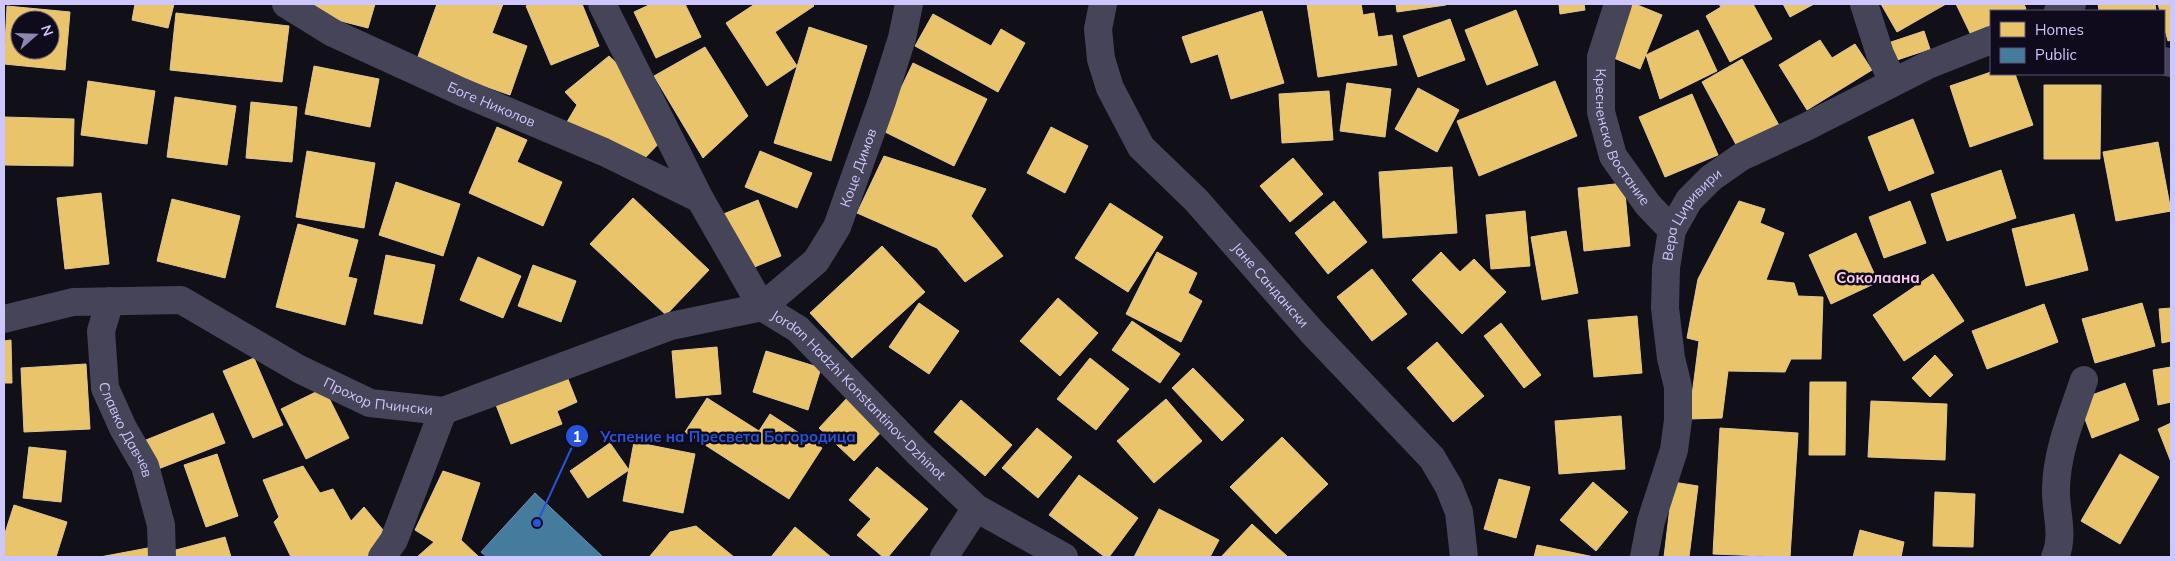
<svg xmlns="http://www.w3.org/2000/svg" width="2175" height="561" viewBox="0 0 2175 561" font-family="Mulish,sans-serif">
  <rect width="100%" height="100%" fill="#110f18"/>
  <path fill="#e9c46a" stroke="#e1c596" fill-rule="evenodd" d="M135,4H174L168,28L132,20Z
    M308,4H375L368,28L306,12Z
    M437,4H503L492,33L527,46L510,95L416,62Z
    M531,4H582L599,46L551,65L526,6Z
    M651,4H685L701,37L656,58L634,12Z
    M755,4H812L814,6L775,32L797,66L767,86L726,23Z
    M1307,4H1361L1363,15L1374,13L1378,37L1392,35L1397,65L1318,77Z
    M1396,4H1446V5L1397,12Z
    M1559,4H1584L1585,10L1560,14Z
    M1630,4H1635L1662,15L1640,69L1609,56Z
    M1719,4H1753L1772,39L1730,62L1706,16L1721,7Z
    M1783,4H1814L1790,17Z
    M1881,4H1946L1897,32Z
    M1956,4H2024L2026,9L2021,11H1991V25L1971,35Z
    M2098,4H2155L2156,11H2099Z
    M2158,4H2171V40L2168,41L2164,26V11H2160Z
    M7,6L70,12L65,70L4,64ZM20,20H50V50H20Z
    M1516,10L1538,65L1487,85L1465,30Z
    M1262,11L1284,83L1231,99L1218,54L1191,63L1182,37Z
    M176,13L289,26L282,82L170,70Z
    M933,14L991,46L1001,29L1025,43L998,92L915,46Z
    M1450,19L1465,60L1418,77L1403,36Z
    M809,27L867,46L831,161L774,143Z
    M1698,30L1717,71L1660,99L1646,55Z
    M1924,31L1930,49L1888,63L1882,45Z
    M1820,40L1832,58L1855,44L1872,70L1807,110L1779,65Z
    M705,47L748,116L703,158L654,76Z
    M609,56L640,85L667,135L642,161L564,127L577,105L565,92Z
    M1742,59L1780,127L1739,150L1702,82Z
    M913,63L987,99L954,166L881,130Z
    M314,66L379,79L370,127L305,114Z
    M1991,72V74H2015L2033,125L1970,147L1950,86Z
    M88,81L155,91L147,144L81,135Z
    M1555,81L1577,136L1479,176L1457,121Z
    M1347,83L1391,89L1385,137L1340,131Z
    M2044,85H2101L2100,159H2044Z
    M1418,88L1459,110L1437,152L1395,129Z
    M1329,91L1333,140L1282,143L1279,94Z
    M1692,94L1718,155L1665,177L1639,117Z
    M175,97L236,106L227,165L167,157Z
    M251,102L297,107L292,162L246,158Z
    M4,117L74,119L73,166L4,165Z
    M1913,119L1934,173L1889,191L1868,137Z
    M497,127L527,140L517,162L562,182L543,226L469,193Z
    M1051,127L1088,146L1065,193L1027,173Z
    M2158,142L2171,211L2116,221L2103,152Z
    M307,151L375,163L364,228L296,217Z
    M760,151L812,173L797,208L745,187Z
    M884,156L986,189L971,216L1003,256L965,282L937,248L857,213Z
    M1293,158L1323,194L1290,222L1260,186Z
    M1452,167L1457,233L1383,238L1379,172Z
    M2001,170L2016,218L1947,241L1931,194Z
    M396,182L460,204L443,256L379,235Z
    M1624,183L1630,246L1584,251L1578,188Z
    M101,193L109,264L65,269L57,198Z
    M633,198L709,270L666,315L590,244Z
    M172,199L240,216L225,278L157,261Z
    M758,200L781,256L745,271L721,215Z
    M1334,201L1367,242L1328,274L1295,233Z
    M1739,201L1765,209L1760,223L1784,233L1766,280L1794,283L1798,296L1823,297L1821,359H1791L1785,372L1728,371L1722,418L1689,419L1699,341L1687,338L1698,279Z
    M1910,201L1926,243L1884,258L1869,217Z
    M1110,203L1163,237L1128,292L1075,258Z
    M1525,211L1530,266L1491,269L1486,215Z
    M2074,214L2088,270L2026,286L2012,229Z
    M298,224L358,240L348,277L357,279L345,325L276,307Z
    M1566,231L1578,293L1542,300L1531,237Z
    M1856,233L1878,282L1831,304L1809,255Z
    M882,246L925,292L852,358L810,313Z
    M1157,252L1197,273L1188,293L1202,301L1181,342L1126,314Z
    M1441,252L1460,272L1474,259L1506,292L1462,334L1412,280Z
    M386,255L435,265L422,324L374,314Z
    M478,257L521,276L503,318L460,300Z
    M533,265L576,281L561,322L518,306Z
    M1372,269L1407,314L1372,341L1337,297Z
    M1933,274L1964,321L1904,361L1873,315Z
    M1058,298L1098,333L1060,376L1020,341Z
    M919,303L959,331L929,374L889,347Z
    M2142,303L2155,346L2095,363L2082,319Z
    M2044,304L2058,342L1987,369L1972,331Z
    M2171,308V341L2162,343L2159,309Z
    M1637,316L1642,373L1594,377L1588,320Z
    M1132,321L1180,354L1160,383L1112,350Z
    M1501,323L1541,375L1524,388L1484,336Z
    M11,340L12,383H4V341Z
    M1437,342L1484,396L1453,422L1407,368Z
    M717,347L721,394L676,398L672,351Z
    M766,351L821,368L808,410L753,392Z
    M1935,355L1953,375L1930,397L1912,378Z
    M254,358L283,425L253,438L223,371Z
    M1090,358L1129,389L1096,430L1057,399Z
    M86,364L90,429L24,432L21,368Z
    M2171,367V402L2158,405L2153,370Z
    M1193,368L1244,420L1222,441L1172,388Z
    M564,369L577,402L557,411L562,424L511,444L493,397Z
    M1810,382H1846L1845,455H1809Z
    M2125,383L2139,420L2092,438L2078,400Z
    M324,388L349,438L306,459L281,409Z
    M848,397L883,430L854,461L819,428Z
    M707,398L759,431L770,414L822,448L789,499L685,432Z
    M1166,399L1202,441L1154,483L1117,441Z
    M961,400L1012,445L985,476L934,432Z
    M1871,401L1947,404L1945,460L1868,457Z
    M213,413L225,443L153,471L141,442Z
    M1621,416L1625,469L1559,474L1555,421Z
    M2171,423V462L2158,429Z
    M1037,428L1072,457L1038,498L1002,468Z
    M1720,428L1798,433L1790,557L1713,554Z
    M1282,437L1328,484L1276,534L1230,487Z
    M634,442L695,454L683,513L623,501Z
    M610,443L629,470L588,498L570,471Z
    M29,447L66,451L61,502L23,498Z
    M217,454L238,516L206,527L184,465Z
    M2120,454L2159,477L2120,544L2081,521Z
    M303,466L320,493L333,489L351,521L364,507L388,536L370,557H291L274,522L279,517L263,480Z
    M877,467L928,509L888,557H883L857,535L871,519L849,500Z
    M443,471L480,483L461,540L479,557H417L434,542L415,530Z
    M1079,475L1138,518L1109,557H1105L1049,515Z
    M1499,479L1530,487L1516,538L1484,529Z
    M1593,482L1628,512L1596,551L1560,520Z
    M1673,482L1698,486L1689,557H1664Z
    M1935,492L1975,494L1973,547L1933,546Z
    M14,505L67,522L56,557H4V536Z
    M1159,509L1219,540L1210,557H1134Z
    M1252,524L1288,557H1221Z
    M696,526L734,557L650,556L670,532Z
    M795,527L831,557H771Z
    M1860,530L1904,542L1901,557H1853Z
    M225,537L231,557H174L172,551Z
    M1537,545L1594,557H1534Z
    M153,547L155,557H100Z"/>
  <path fill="#457b9d" stroke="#6e92ba" d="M535,493L603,557H487L481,552Z"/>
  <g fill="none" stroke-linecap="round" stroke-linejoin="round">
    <g stroke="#454459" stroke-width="28">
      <path id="s1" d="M286,4L333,33L462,92L604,152L700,199"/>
      <path id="s2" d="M602,4L700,199L762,307L798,329L917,452L976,508L1064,557"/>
      <path id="s3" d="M1103,4L1098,29L1101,59L1110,88L1141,147L1196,200L1312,332L1432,458L1449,487L1459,512L1464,557"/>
      <path id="s4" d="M1618,4L1601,57V112L1613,156L1648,205L1672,230"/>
      <path d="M1864,4L1880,54L1893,82"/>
      <path d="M2058,11L2072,4"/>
      <path d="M2164,61L2171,63"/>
      <path id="s5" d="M110,301L101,331L105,388L123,428L145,466L161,525L162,557"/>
      <path id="s6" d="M4,319L73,302L181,300L299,369L370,403L443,411L671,326L762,307L816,261L837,227L882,101L902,38L909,4"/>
      <path d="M382,557L394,540L443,411"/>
      <path d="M944,557L976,508"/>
      <path id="s7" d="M1644,557L1651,521L1674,450L1678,420V387L1671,358L1665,308L1666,268L1672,230L1689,200L1711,178L1741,157L1806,127L1928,65L1991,40"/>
      <path d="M2055,557C2065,535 2055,511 2056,488C2057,450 2072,416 2084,380"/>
    </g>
  </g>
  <g text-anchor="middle" stroke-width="5" stroke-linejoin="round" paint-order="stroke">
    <g font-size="14" fill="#cec7fe" stroke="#0f0b1c">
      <text dy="5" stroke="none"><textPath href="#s1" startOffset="229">Боге Николов</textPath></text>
      <text dy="5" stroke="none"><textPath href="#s4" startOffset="141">Кресненско Востание</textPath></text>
      <text dy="5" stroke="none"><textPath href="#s6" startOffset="978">Коце Димов</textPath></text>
      <text dy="5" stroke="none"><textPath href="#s7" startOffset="356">Вера Циривири</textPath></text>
      <text dy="5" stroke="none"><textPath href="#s3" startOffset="342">Јане Сандански</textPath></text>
      <text dy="5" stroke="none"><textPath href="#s6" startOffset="401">Прохор Пчински</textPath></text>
      <text dy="5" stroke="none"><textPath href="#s2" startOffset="474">Jordan Hadzhi Konstantinov-Dzhinot</textPath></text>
      <text dy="5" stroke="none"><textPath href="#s5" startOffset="135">Славко Давчев</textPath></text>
    </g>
    <g font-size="15" font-weight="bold" fill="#fec9ea" stroke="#0f0b1c">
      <text x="1878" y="283">Соколаана</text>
    </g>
  </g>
  <path fill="none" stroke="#2654da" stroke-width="2" d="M537 523L577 436"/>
  <g fill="#2654da" stroke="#0f0b1c" stroke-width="2">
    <circle cx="537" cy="523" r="5"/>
    <circle cx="577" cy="436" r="12"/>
  </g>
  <g font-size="15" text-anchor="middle" font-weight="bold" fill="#fff">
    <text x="577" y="442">1</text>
  </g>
  <g font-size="15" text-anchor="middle" font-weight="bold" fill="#2654da" stroke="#0f0b1c" stroke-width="5" stroke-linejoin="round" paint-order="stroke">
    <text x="728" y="442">Успение на Пресвета Богородица</text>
  </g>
  <rect width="2175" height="561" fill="none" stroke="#cec7fe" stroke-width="10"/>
  <rect x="1990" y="10" width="175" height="65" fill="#0f0b1c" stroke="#5b5676"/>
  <rect x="2000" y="22" width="25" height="15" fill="#e9c46a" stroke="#5b5676"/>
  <text x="2035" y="35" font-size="15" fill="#cec7fe">Homes</text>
  <rect x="2000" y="48" width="25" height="15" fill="#457b9d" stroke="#5b5676"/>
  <text x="2035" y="60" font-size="15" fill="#cec7fe">Public</text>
  <g transform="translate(35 35) rotate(70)"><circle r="24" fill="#0f0b1c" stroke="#5b5676"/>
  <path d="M0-4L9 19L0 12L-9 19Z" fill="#8c87ae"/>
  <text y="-8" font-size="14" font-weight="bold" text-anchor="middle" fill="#cec7fe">N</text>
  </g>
</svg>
